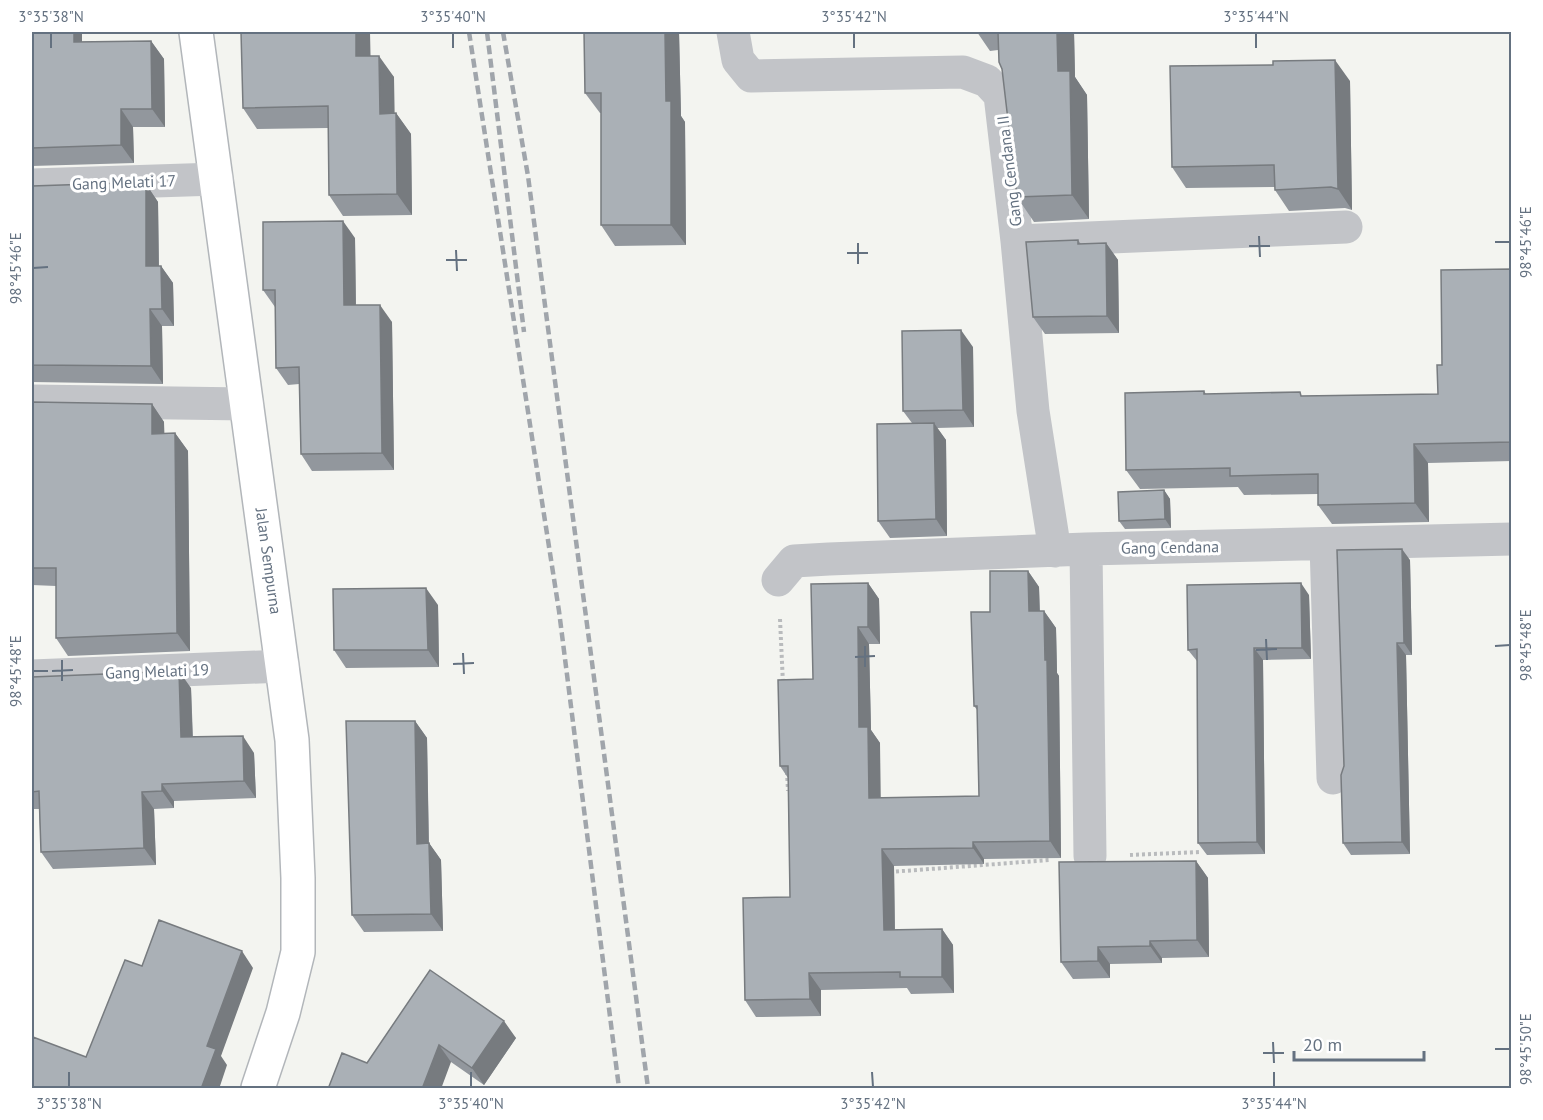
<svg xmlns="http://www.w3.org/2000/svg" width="1543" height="1120" viewBox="0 0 1543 1120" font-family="'PT Sans',sans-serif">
  <rect width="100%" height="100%" fill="#f3f4f0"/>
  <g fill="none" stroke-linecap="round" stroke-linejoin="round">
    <g stroke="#b2b6ba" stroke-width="36">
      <path id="secondary" d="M196,32L292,740L298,878V952L283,1013L258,1088"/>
    </g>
    <path stroke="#b9bbbd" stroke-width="4" stroke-dasharray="3 3" stroke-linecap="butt" d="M780,619L783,684
      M787,772L788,791
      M1130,855L1201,852
      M890,872L1050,860"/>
    <path stroke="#c2c4c8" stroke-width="33" d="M733,32L738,60L751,76L963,72L987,81L1000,95L1017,241L1033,411L1055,551
      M32,185L217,179
      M1017,241L1346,227
      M32,401L247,404
      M1326,544L1333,778
      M1086,549L1090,856
      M778,580L794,561L829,559L1086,549L1512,539
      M32,676L283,666"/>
    <use href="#secondary" stroke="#fff" stroke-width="33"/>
    <path stroke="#a0a5ab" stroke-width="4.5" stroke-dasharray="9 4.5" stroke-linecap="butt" d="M469,32L559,611L619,1088
      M487,32L524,332
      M503,32L528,176L648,1088"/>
  </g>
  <path fill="#92979d" d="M32,32H82V42L151,41L164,59L165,127H133L134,163L32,166Z
    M584,32H679L681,116L685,122L686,245L615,246L601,225V113H600L585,93Z
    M977,32H1074L1075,77L1087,95L1089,219L1034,222L1017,197L1002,69L998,50L990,51Z
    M370,56L394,77V113H396L411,134L412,215L343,216L329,195L328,128L257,129L243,108Z
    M1350,81L1352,210L1345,208L1289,211L1275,190V187L1186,188L1172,167Z
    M146,184L158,202L159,266H161L173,283L174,326H162L163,384L32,382V186Z
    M355,238L356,305L392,322L394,470L312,471L301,454L299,384L288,385L276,368L275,307L263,290Z
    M1078,240L1081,244L1106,243L1118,260L1119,333L1045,334L1033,317Z
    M1512,269V461L1428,463L1429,522L1332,524L1318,505V494L1244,495L1238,487L1140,489L1126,470L1204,391L1206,394L1303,396L1438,394L1442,365Z
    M973,347L974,427L937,428L946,440L947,536L890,538L878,521L912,423L903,411Z
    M32,402L152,404L164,422V433H175L188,451L190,651L68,656L56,638V586L32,585Z
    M1164,490L1170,499L1171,528L1125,529L1119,521Z
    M1410,560L1412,655H1406L1410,854L1351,855L1343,843Z
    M1028,571L1039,587L1040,611H1044L1056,628L1057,673L1059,676L1061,858L984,859V864L894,866L895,930L942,929L953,945L954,993L911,994L907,988L821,990V1016L756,1017L745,1000L790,897L788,778L780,766L813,679L868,583L879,599L880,644H869L871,730L880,743V798L979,796L978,711L974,706L990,612Z
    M1309,595L1311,659L1263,660L1265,854L1207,855L1198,843L1197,661L1188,650Z
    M438,605L439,667L346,668L334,650Z
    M32,677L191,688L193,737L254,753L256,798L174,801V808L154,809L156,865L53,869L41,852L39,809H32Z
    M415,721L427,738L429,843L441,860L443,931L364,932L352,915Z
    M1196,861L1208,878L1209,957L1162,958V963L1110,964V978L1073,979L1061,962Z
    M430,970L516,1038L484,1085L451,1062L367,1063Z"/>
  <path fill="#777b7f" d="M70,32H82V43L74,42Z
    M356,32H370L371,77L356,56Z
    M665,32H679L681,116L685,122L686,245L671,225L666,101Z
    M1057,32H1074L1075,77L1087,95L1089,219L1072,195L1058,71Z
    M151,41L164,59L165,127L152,109Z
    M379,56L394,77L395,134L380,114Z
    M1335,60L1350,81L1352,210L1338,189Z
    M121,109L133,127L134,163L121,145Z
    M396,113L411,134L412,215L397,194Z
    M146,184L158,202L159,284L146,266Z
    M343,221L355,238L356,322L344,305Z
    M1106,243L1118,260L1119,333L1107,316Z
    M161,266L173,283L174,326L162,309Z
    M380,305L392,322L394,470L382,453Z
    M150,309L162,326L163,384L151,366Z
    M961,330L973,347L974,427L963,410Z
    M152,404L164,422L165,451L152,434Z
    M934,423L946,440L947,536L936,519Z
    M175,433L188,451L190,651L177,633Z
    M1414,444L1428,463L1429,522L1415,503Z
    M1164,490L1170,499L1171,528L1165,519Z
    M1402,549L1410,560L1412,655L1404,643Z
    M1028,571L1039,587L1040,628L1029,611Z
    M868,583L879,599L880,644L868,627Z
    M1301,583L1309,595L1311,659L1302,648Z
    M426,588L438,605L439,667L428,650Z
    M1044,611L1056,628L1057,673L1059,676L1061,858L1050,841Z
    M858,627L869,644L871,730L880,743L881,814L869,798L859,727Z
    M1397,643L1406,655L1410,854L1402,842Z
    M1254,648L1263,660L1265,854L1257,842Z
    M179,671L191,688L193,754L181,737Z
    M415,721L427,738L429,861L417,844Z
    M243,736L254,753L256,798L244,781Z
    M162,784L174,801V808L162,791Z
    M142,792L154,809L156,865L144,848Z
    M973,842L984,859V864L973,848Z
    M429,843L441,860L443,931L431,914Z
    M882,849L894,866L895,946L884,930Z
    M1196,861L1208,878L1209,957L1197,940Z
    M942,929L953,945L954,993L942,977Z
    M1150,941L1162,958V963L1150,946Z
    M1098,947L1110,964V978L1098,961Z
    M242,951L253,968L221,1056L227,1065L219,1089H201L207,1046Z
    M809,973L821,990V1016L810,999Z
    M504,1021L516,1038L484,1085L472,1068Z
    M439,1045L451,1062L441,1089H422Z"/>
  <path fill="#aab0b6" stroke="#777b7f" stroke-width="1.5" d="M32,32H74V42L151,41L152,109H121V145L32,148Z
    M241,32H356V56H379L380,114L396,113L397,194L329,195L328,106L243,108Z
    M584,32H665L666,101H671V225H601V93H585Z
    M998,32H1057L1058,71H1070L1072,195L1017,197L1002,69L999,62Z
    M1335,60L1338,189L1331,187L1275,190L1274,165L1172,167L1170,66L1273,65V61Z
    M122,183L146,184V266H161L162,309H150L151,366L32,365V186Z
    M343,221L344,305H380L382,453L301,454L299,367L276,368L275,290H263V222Z
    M1078,240V244L1106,243L1107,316L1033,317L1026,242Z
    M1512,269V442L1414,444L1415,503L1318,505V474L1230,476V468L1126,470L1125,393L1204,391V394L1300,392L1301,396L1438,394L1437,365H1442L1441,270Z
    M961,330L963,410L903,411L902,331Z
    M32,402L152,404V434L175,433L177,633L56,638V568H32Z
    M934,423L936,519L878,521L877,424Z
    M1164,490L1165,519L1119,521L1118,492Z
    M1402,549L1404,643H1397L1402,842L1343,843L1341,775L1344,766L1337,550Z
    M990,571H1028L1029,611H1044L1045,660H1047L1050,841L973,842V848L882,849L884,930L942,929V977H900V972L809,973L810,999L745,1000L743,898L790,897L788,766H780L778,680L813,679L811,584L868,583V627H858L859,727H868L869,798L979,796L977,706H974L971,612H990Z
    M1301,583L1302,648H1254L1257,842L1198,843L1197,649L1188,650L1187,585Z
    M426,588L428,650H334L333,589Z
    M179,671L181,737L243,736L244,781L162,784V791L142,792L144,848L41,852L39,791L32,792V677Z
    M346,721H415L417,844L429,843L431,914L352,915Z
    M1196,861L1197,940L1150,941V946L1098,947V961L1061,962L1059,862Z
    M159,920L242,951L207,1046L216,1049L201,1089H32V1041L33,1037L86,1057L125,960L142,966Z
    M430,970L504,1021L472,1068L439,1045L422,1089H328L342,1053L367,1063Z"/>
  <path fill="none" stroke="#647180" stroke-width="2" d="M51,33V48M453,33V48M854,33V48M1256,33V48M1259,236L1260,257M1495,242H1510M858,243V264M1249,246H1270M456,250L457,271M847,253H868M446,260H467M33,268L48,267M1266,639L1267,660M865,646V667M1495,646L1510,645M1256,650L1277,649M463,653L464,674M855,657L875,656M62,660V681M453,664L474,663M33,671H48M52,671L73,670M1273,1042L1274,1063M1495,1049H1510M1263,1053H1284M69,1072V1087M471,1072V1087M872,1072L873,1087M1274,1072V1087"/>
  <g text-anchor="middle" stroke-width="6" stroke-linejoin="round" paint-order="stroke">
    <g font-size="16" fill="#647180" stroke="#fff">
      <text transform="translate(1009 171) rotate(-97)" y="6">Gang Cendana II</text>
      <text transform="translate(124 182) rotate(-2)" y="6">Gang Melati 17</text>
      <text transform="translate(1170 547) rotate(-1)" y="6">Gang Cendana</text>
      <text transform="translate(269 561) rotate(82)" y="6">Jalan Sempurna</text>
      <text transform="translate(157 671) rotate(-2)" y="6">Gang Melati 19</text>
    </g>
  </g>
  <rect width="1543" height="1120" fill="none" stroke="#ffffff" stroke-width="66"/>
  <path d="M1294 1051v9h130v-9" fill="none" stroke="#647180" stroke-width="3"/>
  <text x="1303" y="1051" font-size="18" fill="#647180" stroke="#ffffff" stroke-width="4.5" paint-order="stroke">20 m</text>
  <rect x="33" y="33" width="1477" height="1054" fill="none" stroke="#647180" stroke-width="2"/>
  <g font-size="15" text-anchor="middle" fill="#647180">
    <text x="51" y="22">3°35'38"N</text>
    <text x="453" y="22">3°35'40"N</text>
    <text x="854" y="22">3°35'42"N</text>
    <text x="1256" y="22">3°35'44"N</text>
    <text transform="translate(1526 242) rotate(-90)" y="5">98°45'46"E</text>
    <text transform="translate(16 268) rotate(-90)" y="5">98°45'46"E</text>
    <text transform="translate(1526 645) rotate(-90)" y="5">98°45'48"E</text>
    <text transform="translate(16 671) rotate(-90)" y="5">98°45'48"E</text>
    <text transform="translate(1526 1049) rotate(-90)" y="5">98°45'50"E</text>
    <text x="69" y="1109">3°35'38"N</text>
    <text x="471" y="1109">3°35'40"N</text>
    <text x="873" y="1109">3°35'42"N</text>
    <text x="1274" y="1109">3°35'44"N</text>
  </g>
</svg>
